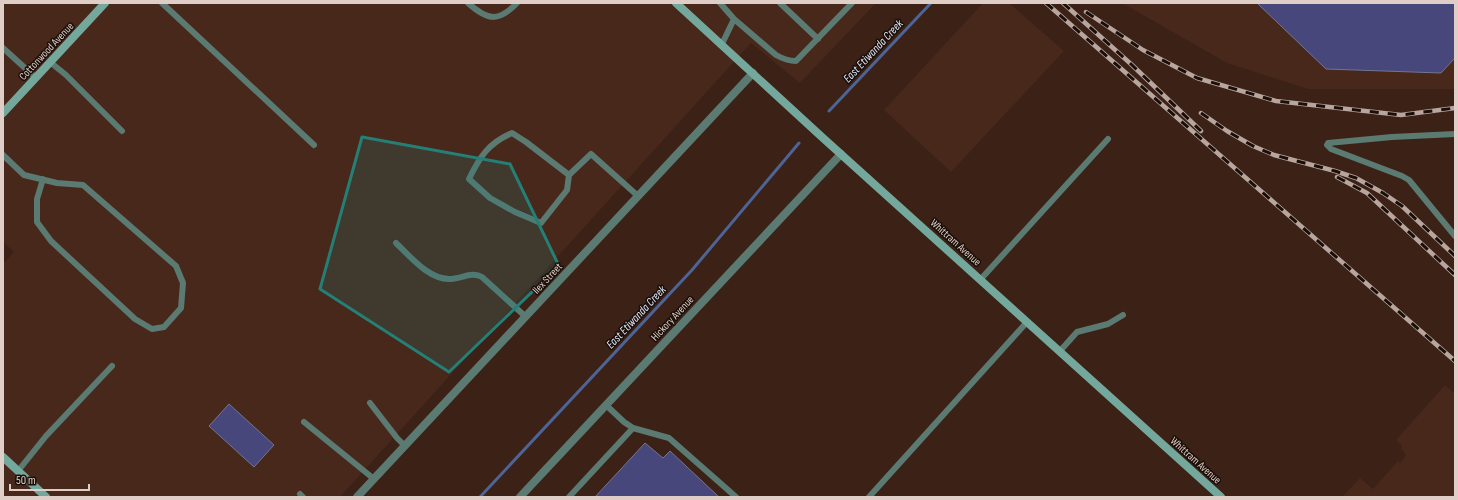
<svg xmlns="http://www.w3.org/2000/svg" width="1458" height="500" viewBox="0 0 1458 500" font-family="'Sofia Sans Condensed',sans-serif">
  <rect width="100%" height="100%" fill="#3b2116"/>
  <path fill="#48281b" d="M3,3H876L800,83L751,43L340,497H3V264L14,252L3,242Z
    M983,3H1009L1064,51L951,172L884,110Z
    M1122,3H1455V89H1308L1227,63Z
    M1445,385L1455,394V497H1342L1360,478L1373,489L1398,461L1400,463L1406,455L1401,449L1402,446L1396,440Z"/>
  <g fill="none" stroke-linecap="round" stroke-linejoin="round">
    <path stroke="#4d6497" stroke-width="3" d="M829,111L931,3
      M480,497L692,270L799,143"/>
  </g>
  <path fill="#47477b" stroke="#737592" d="M1257,3H1455V58L1441,73L1326,69Z
    M229,404L274,445L254,467L209,426Z
    M645,443L663,458L670,451L719,497H595Z"/>
  <g fill="none" stroke-linecap="round" stroke-linejoin="round">
    <path stroke="#5a7a72" stroke-width="6" d="M162,3L314,145
      M468,3C488,21 499,22 517,3
      M720,3L734,19L776,55C783,59 788,61 796,61L852,3
      M780,3L818,39
      M722,44L734,19
      M3,48L36,78
      M50,62L66,75L122,131
      M1455,134L1392,137L1328,143L1327,145L1331,149L1402,176L1409,180L1455,236
      M3,155L24,175L57,183L83,185L176,266L183,283L181,308L164,327L152,329L135,319L51,241L37,222V199L43,179
      M569,175L526,142L512,133C489,143 480,156 469,179L490,198L515,212L541,223L567,190L569,175L591,154L638,196
      M396,243C410,256 428,279 449,279C461,279 472,271 482,277L526,317
      M980,280L1108,139
      M1060,351L1077,332L1108,324L1123,315
      M370,403L397,438L405,446
      M606,405L624,422L633,428L669,438L736,497
      M304,422L374,479
      M18,471L46,436L112,366
      M300,494L303,497
      M569,497L633,428
      M869,497L1027,322"/>
    <path stroke="#5a7a72" stroke-width="8" d="M357,497L753,73
      M520,497L841,154"/>
    <path stroke="#74a89c" stroke-width="8" d="M676,3L823,138L1221,497
      M3,113L105,3
      M3,457L46,497"/>
    <g stroke="#b8a59d" stroke-width="4.5">
      <path id="rail" d="M1046,3L1455,361
        M1063,3L1132,65L1201,131
        M1086,12L1143,50L1197,78L1276,101L1401,115L1455,108
        M1201,113L1227,131L1253,146L1274,155L1335,171L1356,178L1383,193L1402,206L1455,256
        M1337,177L1367,193L1455,275"/>
    </g>
    <use href="#rail" stroke="#1a0e09" stroke-width="3" stroke-dasharray="9" stroke-linecap="butt"/>
  </g>
  <path fill="#247f77" fill-opacity="0.2" stroke="#247f77" stroke-width="3" stroke-linejoin="round" d="M362,137L510,164L559,266L449,372L320,289Z"/>
  <g text-anchor="middle" stroke-width="3" stroke-linejoin="round" paint-order="stroke">
    <g font-size="11" fill="#dfcec7" stroke="#1a0e09">
      <text transform="translate(46 51) rotate(-47)" y="4">Cottonwood Avenue</text>
      <text transform="translate(956 242) rotate(42)" y="4">Whittram Avenue</text>
      <text transform="translate(547 278) rotate(-47)" y="4">Ilex Street</text>
      <text transform="translate(672 318) rotate(-47)" y="4">Hickory Avenue</text>
      <text transform="translate(1196 460) rotate(42)" y="4">Whittram Avenue</text>
    </g>
    <g font-size="12" font-style="italic" fill="#dde5f5" stroke="#1a0e09">
      <text transform="translate(873 51) rotate(-47)" y="4">East Etiwanda Creek</text>
      <text transform="translate(636 317) rotate(-47)" y="4">East Etiwanda Creek</text>
    </g>
  </g>
  <rect width="1458" height="500" fill="none" stroke="#dfcec7" stroke-width="8"/>
  <path d="M10 484v6h79v-6" fill="none" stroke="#dfcec7" stroke-width="2"/>
  <text x="16" y="484" font-size="12" fill="#dfcec7" stroke="#1a0e09" stroke-width="3" paint-order="stroke">50 m</text>
</svg>
